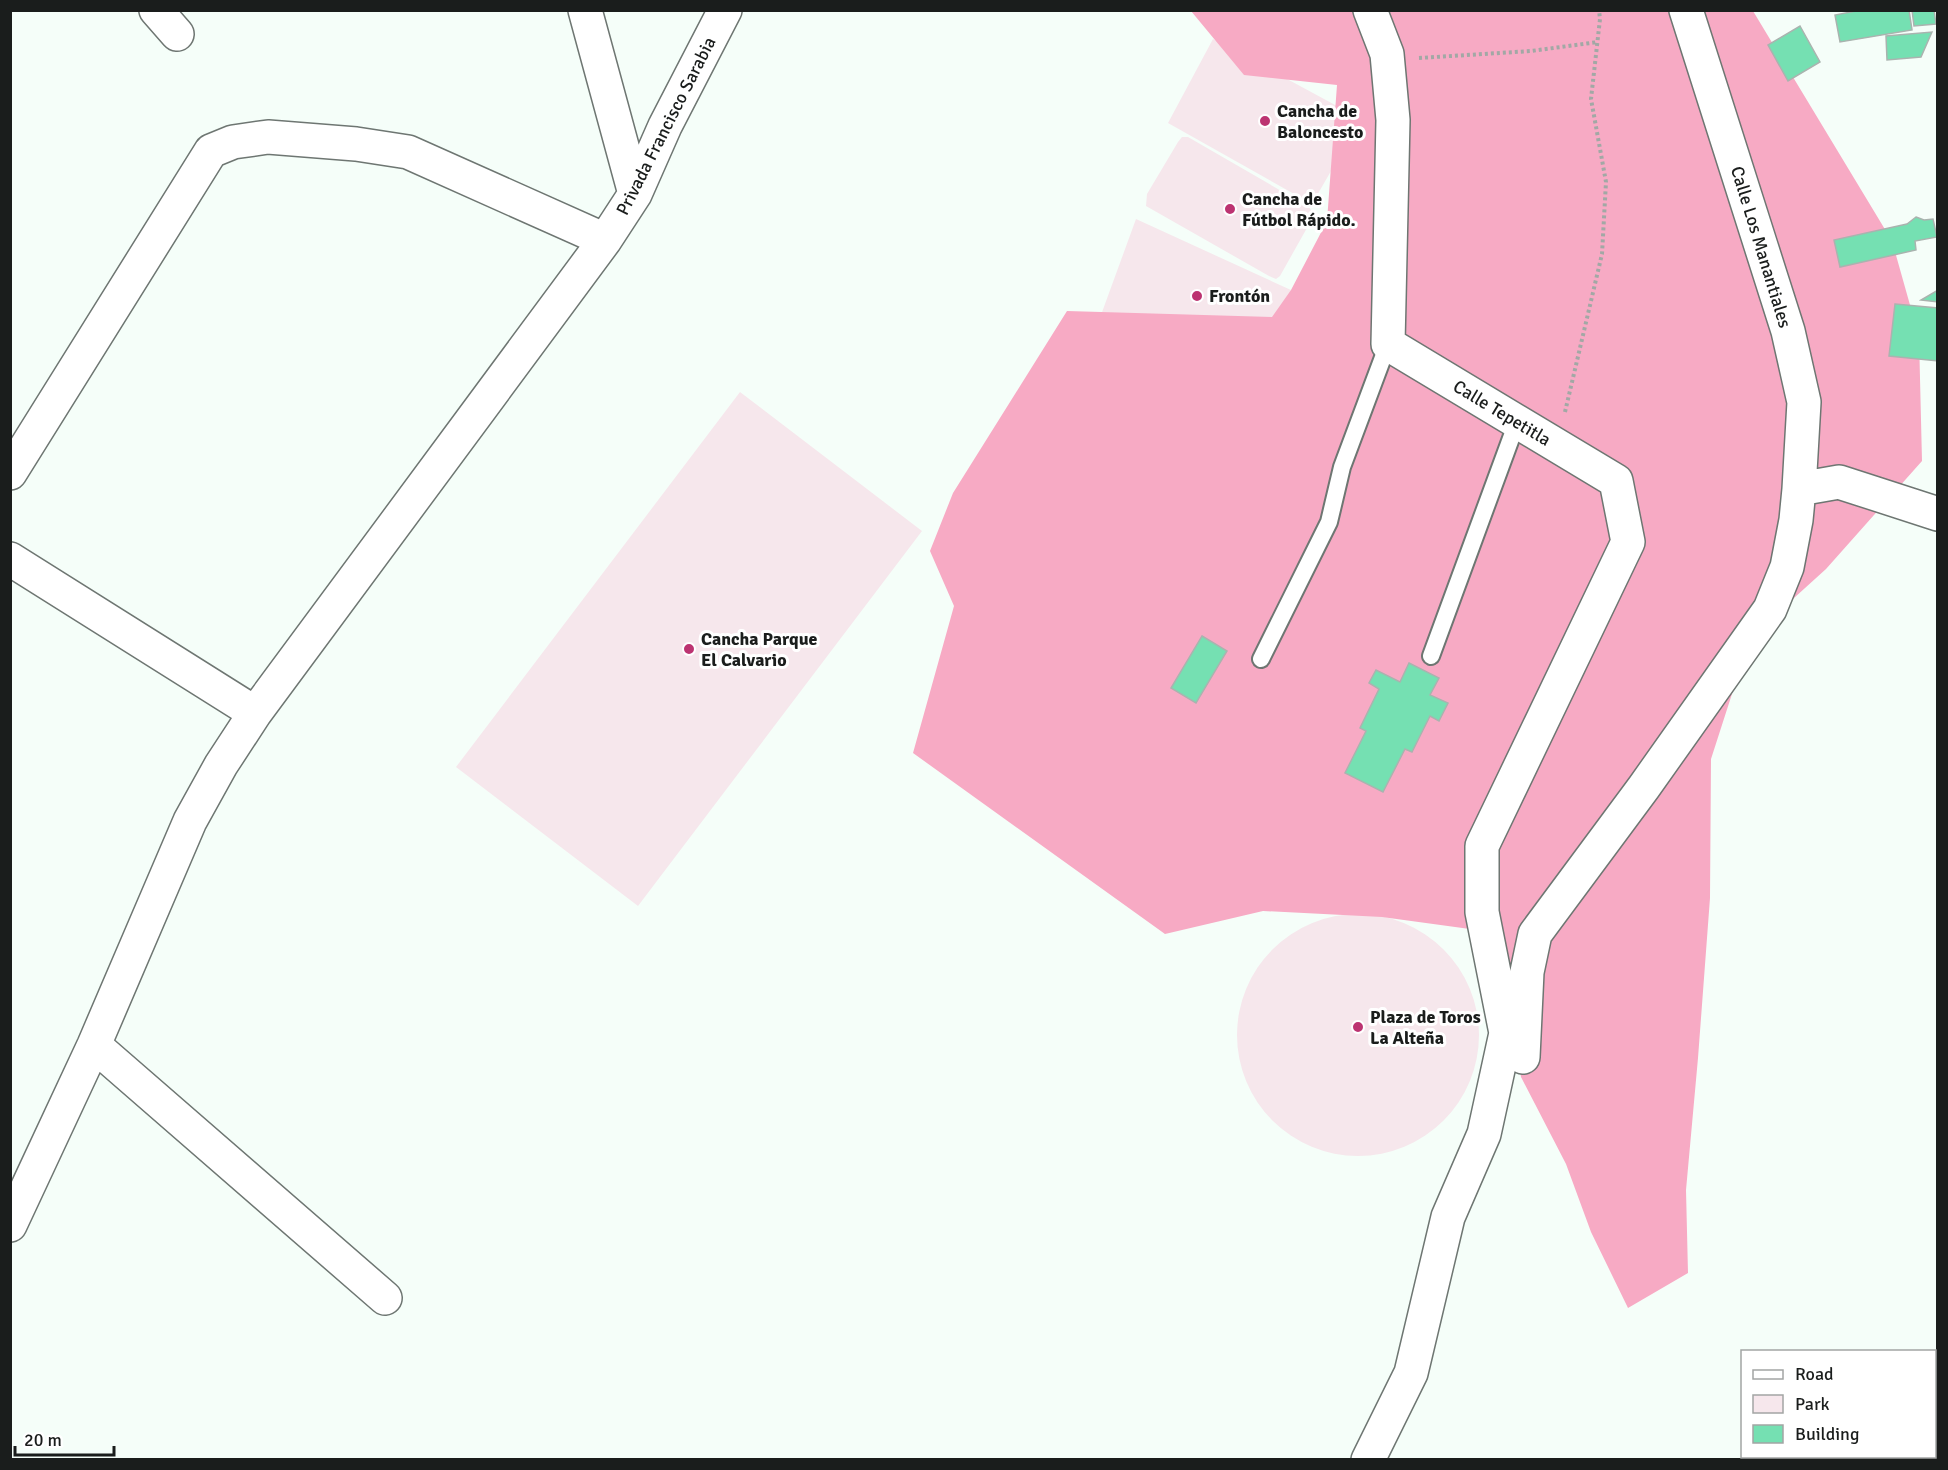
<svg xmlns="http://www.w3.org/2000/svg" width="1948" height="1470" viewBox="0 0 1948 1470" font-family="Signika,sans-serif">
  <rect width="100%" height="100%" fill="#f5fef9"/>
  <path fill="#f6e7ec" d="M1213,39L1361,119L1312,204L1168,123Z
    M1182,137H1188L1309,207L1312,212V219L1280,276L1276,279L1269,276L1146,206L1147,194L1178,142Z
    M1136,219L1291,290L1246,384L1101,315Z
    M740,392L922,531L638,906L456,767Z
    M1237 1035a121 121 0 1 1 242 0a121 121 0 1 1-242 0Z"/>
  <path fill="#f7aac4" d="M1191,11H1753L1892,241L1919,337L1922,461L1826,569L1750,638L1711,759L1710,898L1698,1058L1686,1190L1688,1273L1628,1308L1591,1232L1566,1164L1521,1077L1499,933L1382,917L1263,911L1165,934L913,753L954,606L930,551L953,493L1067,311L1272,317L1291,290L1327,221L1337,85L1244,75Z"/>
  <path fill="#75e0b2" stroke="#aab3af" stroke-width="1.5" d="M1861,10H1909L1912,30L1840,42L1835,15Z
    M1912,10H1934L1936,24L1914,26Z
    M1800,26L1820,62L1788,81L1768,45Z
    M1932,32L1921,57L1887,60L1886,36Z
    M1916,217L1924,220L1933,219L1937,237L1915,241L1916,250L1840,267L1834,240L1907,224Z
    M1938,290V302L1921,300Z
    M1895,304L1938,308V361L1889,356Z
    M1202,636L1227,651L1196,703L1171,688Z
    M1409,663L1439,678L1430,695L1448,703L1439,721L1430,716L1412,752L1405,749L1383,792L1345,773L1366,731L1360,728L1379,689L1369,683L1376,670L1400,682Z"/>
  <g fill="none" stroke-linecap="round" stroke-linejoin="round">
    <g stroke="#6e7672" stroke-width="20">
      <path id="service" d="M1431,656L1517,422
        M1261,659L1329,522L1342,467L1388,344"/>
    </g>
    <g stroke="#6e7672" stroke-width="36">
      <path id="minor" d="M156,10L177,34
        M585,10L635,194
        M1686,10L1788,331L1804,402L1799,489
        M10,473L211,151L233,142L268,137L356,144L408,152L605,240
        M10,559L255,713
        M94,1045L385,1298
        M1523,1057L1527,972L1535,934L1644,787L1770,609L1787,567L1796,520L1799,489L1839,482L1938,514
        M10,1225L94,1045L190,821L221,765L255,713L605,240L635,194L665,126L725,10
        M1368,1460L1411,1373L1448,1217L1484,1134L1506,1033L1482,912V846L1628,542L1616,481L1388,344L1393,120L1387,54L1370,10"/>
    </g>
    <path stroke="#a2a8a5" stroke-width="4" stroke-dasharray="3 3" stroke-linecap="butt" d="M1419,58L1531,51L1598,42
      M1565,412L1602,254L1606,182L1591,99L1600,19L1599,10"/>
    <use href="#service" stroke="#fff" stroke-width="16"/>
    <use href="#minor" stroke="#fff" stroke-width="33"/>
  </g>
  <g fill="#bc3371" stroke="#fff" stroke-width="2">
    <circle cx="1265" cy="121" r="6"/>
    <circle cx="1230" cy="209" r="6"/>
    <circle cx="1197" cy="296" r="6"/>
    <circle cx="689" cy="649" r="6"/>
    <circle cx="1358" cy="1027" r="6"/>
  </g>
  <g text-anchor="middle" stroke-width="6" stroke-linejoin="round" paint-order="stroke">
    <g font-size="18" font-weight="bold" fill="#1a1d1c" stroke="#fff" text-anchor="start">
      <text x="1277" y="117">Cancha de<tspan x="1277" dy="21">Baloncesto</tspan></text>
      <text x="1242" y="205">Cancha de<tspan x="1242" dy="21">Fútbol Rápido.</tspan></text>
      <text x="1209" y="302">Frontón</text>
      <text x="701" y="645">Cancha Parque<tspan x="701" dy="21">El Calvario</tspan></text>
      <text x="1370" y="1023">Plaza de Toros<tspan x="1370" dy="21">La Alteña</tspan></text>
    </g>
    <g font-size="18" fill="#1a1d1c" stroke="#fff">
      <text transform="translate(666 126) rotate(-63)" y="6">Privada Francisco Sarabia</text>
      <text transform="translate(1761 247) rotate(73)" y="6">Calle Los Manantiales</text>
      <text transform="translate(1502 413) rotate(31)" y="6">Calle Tepetitla</text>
    </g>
  </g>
  <rect width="1948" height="1470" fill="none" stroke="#1a1d1c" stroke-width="24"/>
  <rect x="1741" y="1350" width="195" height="108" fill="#ffffff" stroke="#a3a5a4" stroke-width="1.5"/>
  <rect x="1753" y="1370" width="30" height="9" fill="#ffffff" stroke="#a3a5a4" stroke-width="1.5"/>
  <text x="1795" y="1380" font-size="18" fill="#1a1d1c">Road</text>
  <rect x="1753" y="1395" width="30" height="18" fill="#f6e7ec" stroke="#a3a5a4" stroke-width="1.5"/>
  <text x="1795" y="1410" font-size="18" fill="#1a1d1c">Park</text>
  <rect x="1753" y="1425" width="30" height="18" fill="#75e0b2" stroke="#a3a5a4" stroke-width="1.5"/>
  <text x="1795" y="1440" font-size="18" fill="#1a1d1c">Building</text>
  <path d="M15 1446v9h99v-9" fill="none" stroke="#1a1d1c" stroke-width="3"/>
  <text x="24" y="1446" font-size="18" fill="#1a1d1c" stroke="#ffffff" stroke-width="4.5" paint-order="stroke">20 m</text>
</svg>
